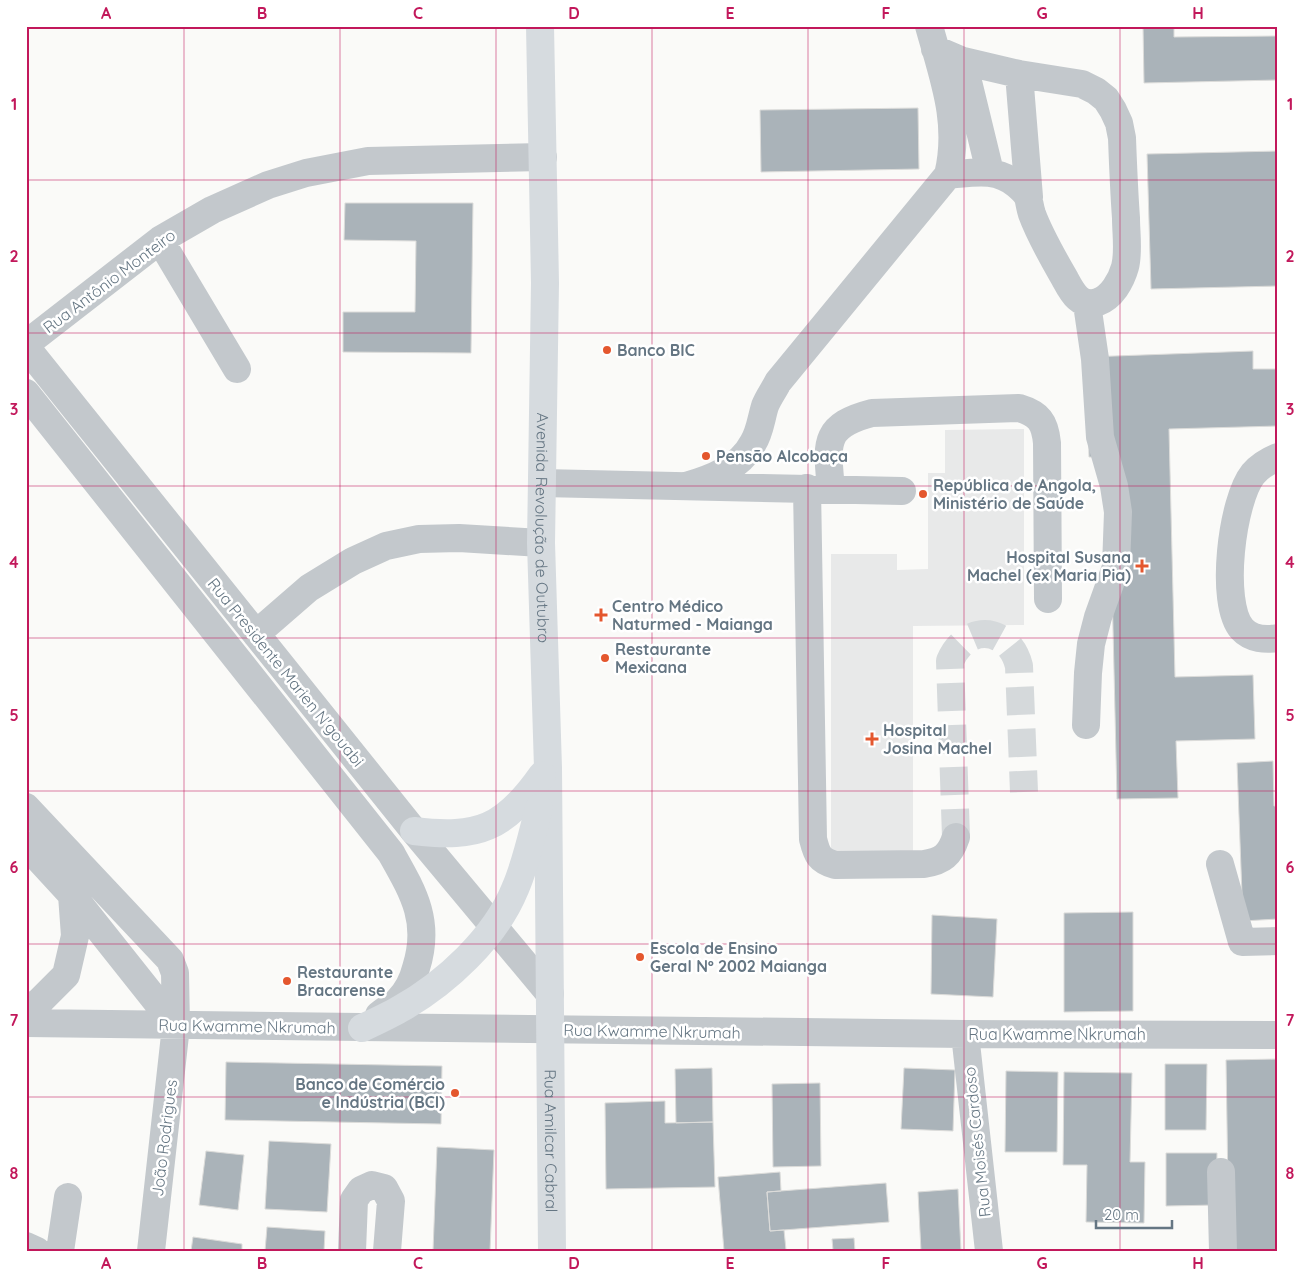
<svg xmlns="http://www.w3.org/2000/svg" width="1304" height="1277" viewBox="0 0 1304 1277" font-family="Quicksand,sans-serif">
  <rect width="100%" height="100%" fill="#fafaf8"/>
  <path fill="#e8e9e9" d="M1024,429V625L913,626V852H831V554H897V570L928,569V473H945V430Z"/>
  <path fill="#aab3b9" stroke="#dcdcda" d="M1143,26H1174V37L1278,36V80L1144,83Z
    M918,108L919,169L761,172L760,110Z
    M1278,151V286L1151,289L1147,154Z
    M345,203H473L471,353L343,352V312H415L416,241L344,240Z
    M1253,351V369H1278V426L1169,429L1175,677L1253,675L1255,739L1176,741L1178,798L1117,799L1109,457H1089L1087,357Z
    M1273,761L1274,806H1278V919L1243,921L1237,763Z
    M1133,912V1011L1064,1012V913Z
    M932,915L997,919L993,997L931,994Z
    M1278,1059V1251H1229L1226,1060Z
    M226,1062L442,1066L441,1124L225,1120Z
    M1165,1064H1207L1206,1130H1165Z
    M712,1068L713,1122L676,1123L675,1069Z
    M904,1068L955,1070L953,1131L901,1129Z
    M1006,1071L1058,1072L1057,1152H1005Z
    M1064,1072L1132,1073L1130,1162H1145L1144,1223L1086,1222L1087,1165H1063Z
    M820,1083L821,1166L773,1167L772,1084Z
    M665,1101V1123L713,1122L715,1187L606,1189L605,1103Z
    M269,1141L331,1144L327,1212L265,1209Z
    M437,1147L494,1150L490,1251H433Z
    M206,1151L244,1155L238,1210L199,1205Z
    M1166,1153H1217L1216,1205L1166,1206Z
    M780,1172L781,1191L767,1192L770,1231L784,1230L786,1250L724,1251L718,1177Z
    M886,1183L889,1222L770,1231L767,1192Z
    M958,1189L961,1251H921L918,1192Z
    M267,1227L325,1231L324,1251H265Z
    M193,1237L242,1244V1251H191Z
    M854,1238L855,1251H822L833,1250L832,1239Z"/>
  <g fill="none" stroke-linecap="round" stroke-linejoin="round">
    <path stroke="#d5d9db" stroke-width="28" stroke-dasharray="28 14" stroke-linecap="butt" d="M956,837L950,661C966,623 1009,626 1019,666L1024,792"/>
    <path stroke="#c3c8cc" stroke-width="28" d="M935,49L963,61L1019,74L1082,84L1096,91L1106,99L1113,110L1119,123L1122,138C1123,165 1124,191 1126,218C1126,234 1129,252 1125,267C1121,281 1112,297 1098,302C1080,308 1072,292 1065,279C1053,258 1040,236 1032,214C1027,198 1032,198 1017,185C996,167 973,173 948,175
      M963,61L990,172
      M1019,74L1029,197
      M160,240L237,369
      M26,344L160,240L212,210L268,185L306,173L368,161L543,157
      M26,347L414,831L550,994
      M26,393L391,853C413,892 431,921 416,968C413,980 407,992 398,1001C392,1006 385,1010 379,1015
      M1278,457C1268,461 1260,466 1253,474C1232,500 1219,603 1242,629C1251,639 1266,640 1278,638
      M542,483L902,491
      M686,486C711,479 740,468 753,443C760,432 761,419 765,406C768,398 774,390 778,382L948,175C961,122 943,77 929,26
      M807,488L813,839C817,855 819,860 835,865L924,864C943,861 950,855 956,837
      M831,489C827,444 822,426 872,413L1019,408C1039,414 1045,422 1047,443L1048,599
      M256,634L309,588L353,561L386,546L419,539L459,538L541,543
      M1086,725L1088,673L1091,644L1098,617L1116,567L1118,512L1114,486L1100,437L1095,359L1087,304
      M26,807L170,960L175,973L176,1026L151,1251
      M26,845L72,895L176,1026
      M1220,864L1242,942L1278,941
      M26,1010L39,1002L66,975L75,936L72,895
      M26,1023L965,1034L1278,1035
      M965,1034L989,1251
      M1221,1172L1223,1251
      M26,1246L37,1251
      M60,1251L68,1197
      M352,1251L354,1200L361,1190L372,1185L384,1188L391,1201L387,1251"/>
    <g stroke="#d6dbdf" stroke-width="28">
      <path id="s1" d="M540,26L545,283L541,543L548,768L552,1251"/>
      <path d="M414,831C478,839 505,828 542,775"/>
      <path d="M362,1028C375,1022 388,1016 400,1009C445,984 495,938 515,889C526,864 532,835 539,808"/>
    </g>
  </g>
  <path fill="none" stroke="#c2185b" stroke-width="1" stroke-opacity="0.55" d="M184,26V1251M340,26V1251M496,26V1251M652,26V1251M808,26V1251M964,26V1251M1120,26V1251M26,180H1278M26,333H1278M26,486H1278M26,638H1278M26,791H1278M26,944H1278M26,1097H1278"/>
  <g fill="#e4572e" stroke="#fff" stroke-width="2">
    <circle cx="607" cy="350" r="5"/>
    <circle cx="706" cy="456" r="5"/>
    <circle cx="923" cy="494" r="5"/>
    <path d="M1139.5 558.5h5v5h5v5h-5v5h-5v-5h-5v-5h5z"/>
    <path d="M598.5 607.5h5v5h5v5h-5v5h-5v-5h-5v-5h5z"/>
    <circle cx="605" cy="658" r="5"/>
    <path d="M869.5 731.5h5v5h5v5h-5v5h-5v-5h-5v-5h5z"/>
    <circle cx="640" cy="957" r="5"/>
    <circle cx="287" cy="981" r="5"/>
    <circle cx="455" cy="1093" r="5"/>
  </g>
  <g text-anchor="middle" stroke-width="5" stroke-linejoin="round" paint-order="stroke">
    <g font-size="16" fill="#657683" stroke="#fff">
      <text transform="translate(109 281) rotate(-37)" y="6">Rua Antônio Monteiro</text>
      <text dy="6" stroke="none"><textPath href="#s1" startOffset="502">Avenida Revolução de Outubro</textPath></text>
      <text transform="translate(286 672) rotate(51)" y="6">Rua Presidente Marien N'gouabi</text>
      <text transform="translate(247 1026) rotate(1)" y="6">Rua Kwamme Nkrumah</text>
      <text transform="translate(652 1031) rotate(1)" y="6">Rua Kwamme Nkrumah</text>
      <text x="1057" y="1040">Rua Kwamme Nkrumah</text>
      <text transform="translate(164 1138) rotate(-83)" y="6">João Rodrigues</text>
      <text dy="6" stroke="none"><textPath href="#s1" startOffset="1115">Rua Amilcar Cabral</textPath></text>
      <text transform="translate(977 1142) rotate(-96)" y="6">Rua Moisés Cardoso</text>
    </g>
    <g font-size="16" font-weight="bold" fill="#657683" stroke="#fff" text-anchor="start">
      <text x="617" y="356">Banco BIC</text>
      <text x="716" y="462">Pensão Alcobaça</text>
      <text x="933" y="491">República de Angola,<tspan x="933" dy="18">Ministério de Saúde</tspan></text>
      <text x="1131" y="563" text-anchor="end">Hospital Susana<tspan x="1131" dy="18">Machel (ex Maria Pia)</tspan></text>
      <text x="612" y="612">Centro Médico<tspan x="612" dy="18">Naturmed - Maianga</tspan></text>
      <text x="615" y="655">Restaurante<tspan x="615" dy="18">Mexicana</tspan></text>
      <text x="883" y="736">Hospital<tspan x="883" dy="18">Josina Machel</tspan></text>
      <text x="650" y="954">Escola de Ensino<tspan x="650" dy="18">Geral Nº 2002 Maianga</tspan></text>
      <text x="297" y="978">Restaurante<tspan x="297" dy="18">Bracarense</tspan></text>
      <text x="445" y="1090" text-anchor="end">Banco de Comércio<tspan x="445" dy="18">e Indústria (BCI)</tspan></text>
    </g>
  </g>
  <rect width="1304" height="1277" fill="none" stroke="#ffffff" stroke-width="55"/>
  <path d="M1096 1220v8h76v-8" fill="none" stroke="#657683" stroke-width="2.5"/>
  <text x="1104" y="1220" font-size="15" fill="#657683" stroke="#ffffff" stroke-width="4" paint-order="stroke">20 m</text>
  <rect x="28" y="28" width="1248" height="1222" fill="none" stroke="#c2185b" stroke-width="2"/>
  <g font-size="16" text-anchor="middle" font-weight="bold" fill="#c2185b">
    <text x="106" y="19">A</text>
    <text x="262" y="19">B</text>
    <text x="418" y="19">C</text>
    <text x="574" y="19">D</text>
    <text x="730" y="19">E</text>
    <text x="886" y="19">F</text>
    <text x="1042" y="19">G</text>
    <text x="1198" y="19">H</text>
    <text x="14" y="110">1</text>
    <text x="1290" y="110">1</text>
    <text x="14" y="262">2</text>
    <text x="1290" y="262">2</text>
    <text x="14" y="415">3</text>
    <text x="1290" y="415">3</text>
    <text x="14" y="568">4</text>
    <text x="1290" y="568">4</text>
    <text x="14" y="721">5</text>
    <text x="1290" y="721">5</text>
    <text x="14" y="873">6</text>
    <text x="1290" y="873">6</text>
    <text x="14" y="1026">7</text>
    <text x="1290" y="1026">7</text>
    <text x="14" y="1179">8</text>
    <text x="1290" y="1179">8</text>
    <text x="106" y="1269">A</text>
    <text x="262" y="1269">B</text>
    <text x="418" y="1269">C</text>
    <text x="574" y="1269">D</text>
    <text x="730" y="1269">E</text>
    <text x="886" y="1269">F</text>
    <text x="1042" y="1269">G</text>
    <text x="1198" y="1269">H</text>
  </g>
</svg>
